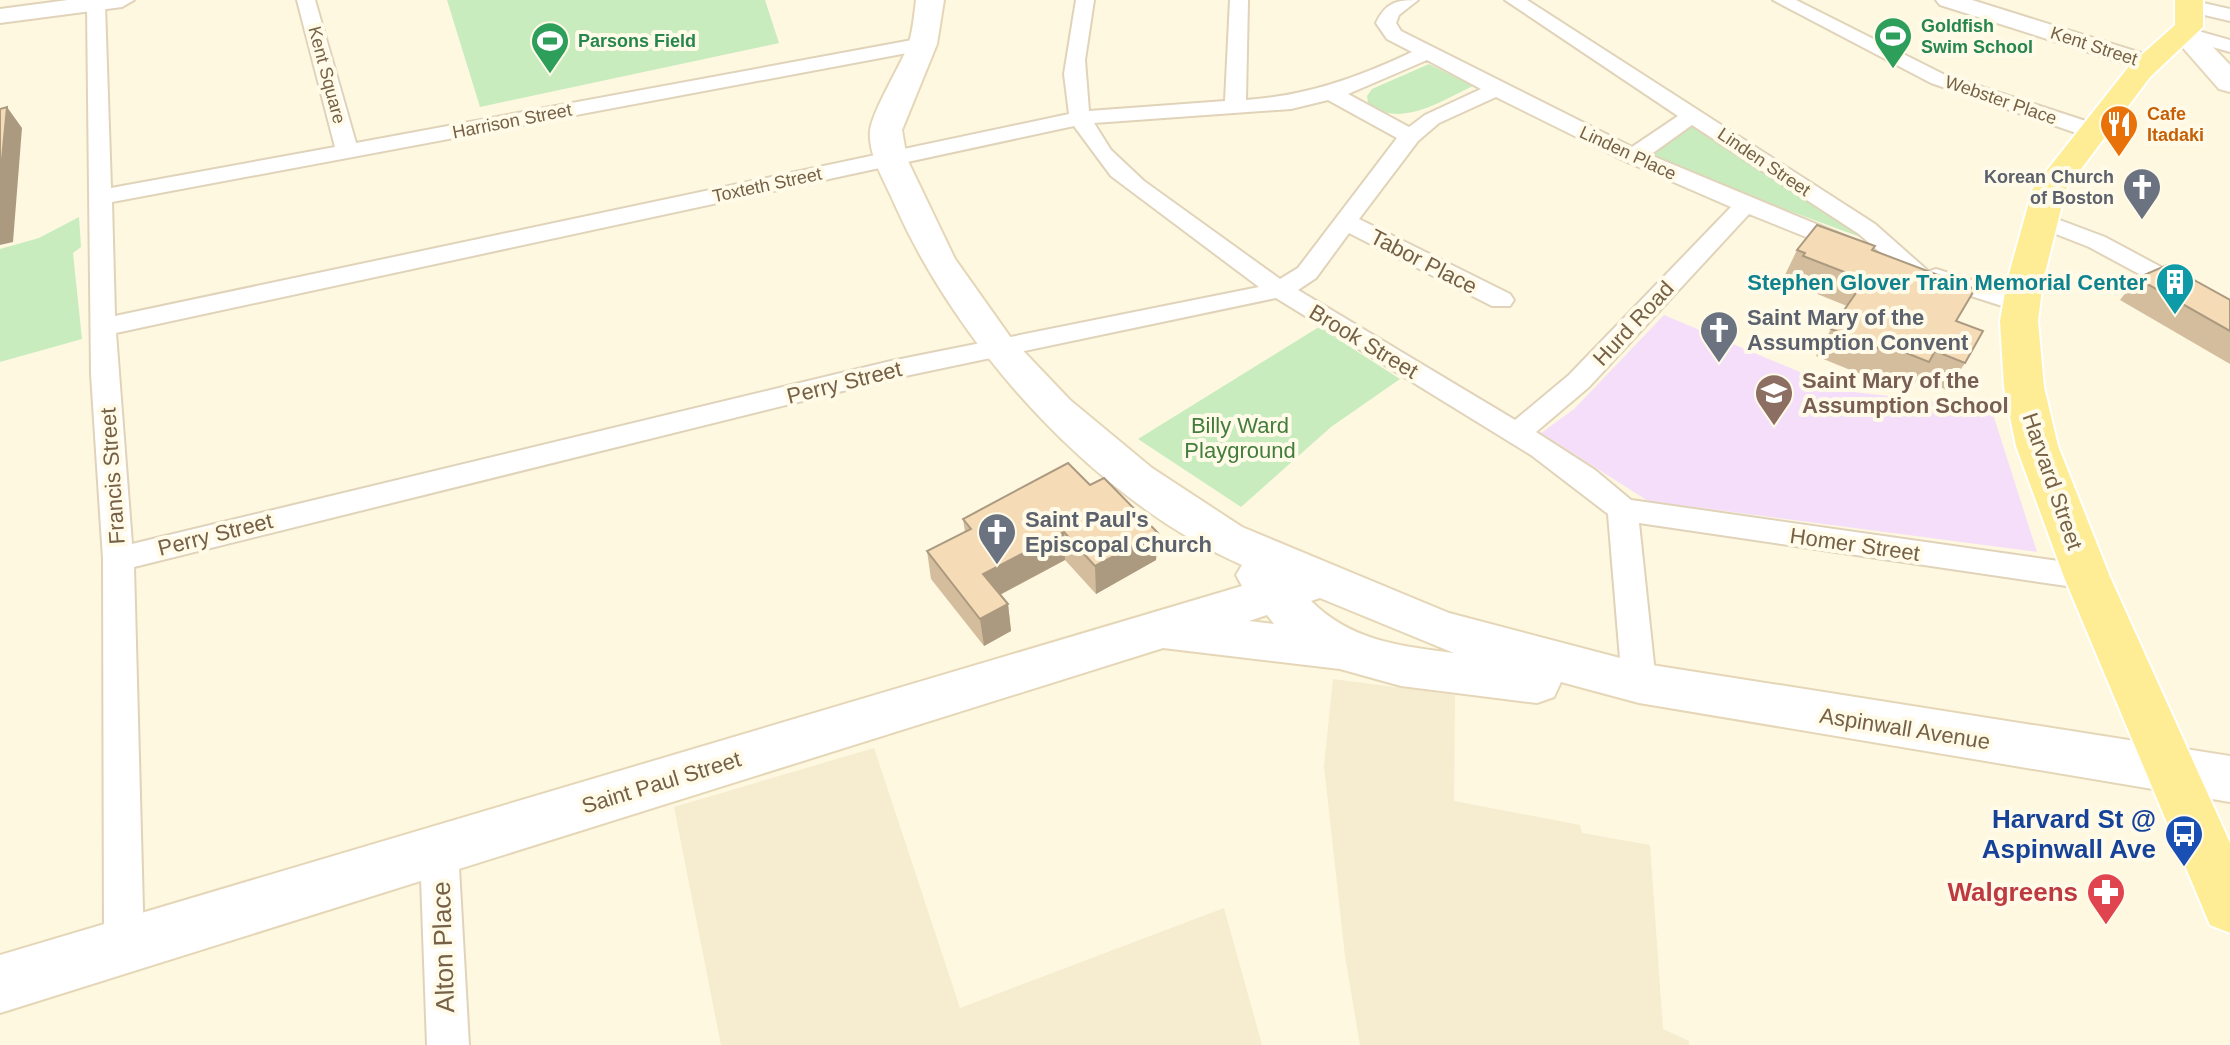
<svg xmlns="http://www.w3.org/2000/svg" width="2230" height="1045" viewBox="0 0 2230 1045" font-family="Helvetica,sans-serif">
  <rect width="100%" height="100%" fill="#fef8e1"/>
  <path fill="#f6eccf" d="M1333,679L1455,695L1454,801L1580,825L1582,833L1650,845L1663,1029L1689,1041V1045H1360L1345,956L1324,766Z
    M874,748L960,1008L1224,908L1262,1045H721L674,807Z"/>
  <path fill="#f5defa" d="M1664,315L1845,391L1991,408L2037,552L1648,501L1541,433L1574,409Z"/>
  <path fill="#c8ecbe" d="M447,0H765L779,43L480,107Z
    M1429,64L1473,86C1443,100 1398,130 1368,103L1367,96L1372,89Z
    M1689,124L1860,235V237L1711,182L1646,152Z
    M79,217L81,247L73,253L82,339L0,362V249L39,238Z
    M1319,327L1400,379L1331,427L1241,507L1138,439Z"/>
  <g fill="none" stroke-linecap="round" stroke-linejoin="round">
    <g stroke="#e0d3b9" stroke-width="4">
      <path id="minor" d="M297,0H315L356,143L923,38L933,44L923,50L112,202L115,316L1069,114L1064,74L1076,0H1094L1085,60L1089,111L1225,101L1230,0H1248L1246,100C1306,96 1357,78 1412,52L1387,39L1376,23C1386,2 1397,0 1418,0L1399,15L1396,23L1401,31L1632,147L1678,116L1505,0H1527L1875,224L1927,270L1915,277L1906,275L1859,234L1692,125L1650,155L1857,241L1861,246L1857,251H1841L1749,214L1589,387L1536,432L1595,470L1631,500L2087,565L2098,568L2103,577L2098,586L2087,589L1639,523L1656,683L1651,693L1639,697L1627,693L1622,683L1608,514L1531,455L1276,298L891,379L134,567L144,947L138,961L124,966L110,961L104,947L103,559L91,374L87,5L94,0L105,5L111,188L335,147ZM1427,60L1481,89L1425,115L1409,127L1348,94ZM1496,97L1625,161L1731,207L1569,375L1515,420L1298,290L1316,278L1349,233L1492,306H1510L1514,300L1510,294L1359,219L1418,141L1439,123ZM1328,100L1397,138L1298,268L1280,279L1144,181L1111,150L1094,123L1291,109ZM1074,126L1111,176L1259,287L891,361L132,544L116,333Z
        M1773,0H1796L1945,75L2101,126L2104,131L2093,137L2085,136L1931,83Z
        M2190,0L2230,9V21L2183,10V2Z
        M2184,27L2230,40V52L2177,37L2174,33L2177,29Z
        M2041,213L2105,237L2230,304V323L2089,247L2033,225L2029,220L2033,215Z
        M1936,269L2030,298L2034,304L2021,312L1927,282L1924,277L1927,272Z
        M439,833L452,838L458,850L469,1045H427L420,850L426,838Z"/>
    </g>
    <g stroke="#e0d3b9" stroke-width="4">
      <path id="tertiary" d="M68,0H134L122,7L0,23V9Z
        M1936,0H1972L2157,58L2161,63L2148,71L2139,68L1940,5Z"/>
    </g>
    <g stroke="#e5d6b7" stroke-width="4">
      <path id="secondary" d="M916,0H944L937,44L902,130L907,159L955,259L1011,338L1070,400L1152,468L1242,527L1449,613L1639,663L2230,756V802L1639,703L1561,682L1554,697L1537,703L1401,686L1340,669L1163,648L0,1013V955L1242,586L1236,575L1242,565C1096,501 959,349 895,205C886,183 868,156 870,131C872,112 899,68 907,48C913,33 914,15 916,0ZM1320,598L1454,653C1400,646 1351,641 1311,601ZM1267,615L1274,624L1249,621Z
        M2184,25L2194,27L2230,65V92L2219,89L2170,33L2174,27Z"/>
    </g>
    <g stroke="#fff" stroke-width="4">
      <path id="primary" d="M2175,0H2203V27L2150,77L2066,189L2043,281L2038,321L2044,387L2058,446L2110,577L2230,843V933L2210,925L2064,577L2016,446L2004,387L2000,321L2007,281L2033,188L2130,65L2175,25Z"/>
    </g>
    <use href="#minor" fill="#fff" fill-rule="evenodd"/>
    <use href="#tertiary" fill="#fff" fill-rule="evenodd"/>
    <use href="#secondary" fill="#fff" fill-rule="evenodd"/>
    <use href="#primary" fill="#ffed96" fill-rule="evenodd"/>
  </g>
  <path fill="#d3bd9d" d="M1797,250L1872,251L1956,321L1965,363L1947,390L1918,378L1911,389L1868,371L1865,376L1816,356L1831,329L1847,306L1790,283L1791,280L1784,277Z
    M2137,278L2230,300V364L2120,300Z
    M1090,485L1158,533L1156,560L1096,594L1065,560L1000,595L1008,604L1011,631L984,646L931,579L927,551L965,532L963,519Z"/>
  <path fill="#ac9a80" d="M7,107L22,128L13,242L0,245V180Z
    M1064,532L1065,560L986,602L983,574Z
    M1158,533L1156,560L1096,594L1095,566Z
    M1008,604L1011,631L984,646L980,619Z"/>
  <path fill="#f5dcb7" stroke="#ac9a80" stroke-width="2" d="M7,107L0,180V109Z
    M1817,225L1875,246L1872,250L1975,289L1956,321L1983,331L1965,363L1935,351L1929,362L1884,344L1881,349L1831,329L1865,280L1803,256L1805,253L1797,250Z
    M2167,265L2230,300V331L2137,278Z
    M1068,463L1090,485L1104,478L1158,533L1095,566L1064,532L983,574L1008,604L980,619L927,551L971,529L963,519Z"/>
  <defs>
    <g id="stadium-pin" transform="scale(2)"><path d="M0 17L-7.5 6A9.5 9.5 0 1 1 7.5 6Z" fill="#2e9e5b" stroke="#fffbe8"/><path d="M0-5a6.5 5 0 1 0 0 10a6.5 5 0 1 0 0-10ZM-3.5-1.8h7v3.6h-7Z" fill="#fff"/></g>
    <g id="restaurant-pin" transform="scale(2)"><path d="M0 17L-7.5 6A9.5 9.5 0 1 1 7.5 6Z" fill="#e8710a" stroke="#fffbe8"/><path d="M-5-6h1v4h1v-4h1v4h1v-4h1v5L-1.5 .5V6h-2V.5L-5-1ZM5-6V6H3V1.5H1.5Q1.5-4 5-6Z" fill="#fff"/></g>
    <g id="church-pin" transform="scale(2)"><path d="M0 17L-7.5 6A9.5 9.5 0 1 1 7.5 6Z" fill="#6b7280" stroke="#fffbe8"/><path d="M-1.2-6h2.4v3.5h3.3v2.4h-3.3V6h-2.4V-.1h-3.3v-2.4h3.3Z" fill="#fff"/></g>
    <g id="building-pin" transform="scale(2)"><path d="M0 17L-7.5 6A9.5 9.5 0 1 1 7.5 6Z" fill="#0f9aa8" stroke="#fffbe8"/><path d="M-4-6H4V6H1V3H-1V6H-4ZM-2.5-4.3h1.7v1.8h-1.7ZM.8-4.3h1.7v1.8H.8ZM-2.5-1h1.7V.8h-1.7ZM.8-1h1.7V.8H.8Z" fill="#fff"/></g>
    <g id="school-pin" transform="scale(2)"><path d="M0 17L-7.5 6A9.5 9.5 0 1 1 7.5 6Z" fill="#8d6e63" stroke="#fffbe8"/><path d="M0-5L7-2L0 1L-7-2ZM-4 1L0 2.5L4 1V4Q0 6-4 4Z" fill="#fff"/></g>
    <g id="bus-pin" transform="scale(2)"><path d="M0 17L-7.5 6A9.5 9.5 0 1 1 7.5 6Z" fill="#1a4fb4" stroke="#fffbe8"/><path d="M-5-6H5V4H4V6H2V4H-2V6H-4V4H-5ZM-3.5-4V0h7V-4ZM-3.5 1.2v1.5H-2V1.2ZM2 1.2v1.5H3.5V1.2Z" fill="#fff"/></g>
    <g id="pharmacy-pin" transform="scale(2)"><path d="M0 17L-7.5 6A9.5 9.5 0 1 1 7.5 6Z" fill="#e0444e" stroke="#fffbe8"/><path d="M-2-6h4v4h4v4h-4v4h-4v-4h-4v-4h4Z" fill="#fff"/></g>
  </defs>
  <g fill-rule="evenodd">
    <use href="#stadium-pin" x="1893" y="36"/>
    <use href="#stadium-pin" x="550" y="41"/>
    <use href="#restaurant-pin" x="2119" y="124"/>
    <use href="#church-pin" x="2142" y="187"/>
    <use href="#building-pin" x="2175" y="282"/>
    <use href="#church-pin" x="1719" y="330"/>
    <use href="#school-pin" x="1774" y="393"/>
    <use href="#church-pin" x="997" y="532"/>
    <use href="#bus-pin" x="2184" y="834"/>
    <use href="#pharmacy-pin" x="2106" y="892"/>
  </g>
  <g text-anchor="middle" stroke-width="8" stroke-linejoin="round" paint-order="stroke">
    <g font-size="18" font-weight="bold" fill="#27864d" stroke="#fffbe8" text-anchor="start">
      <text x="1921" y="32">Goldfish<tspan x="1921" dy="21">Swim School</tspan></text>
      <text x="578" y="47">Parsons Field</text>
    </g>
    <g font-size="18" fill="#766146" stroke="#fffbe8">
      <text transform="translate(2094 46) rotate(18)" y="6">Kent Street</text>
      <text transform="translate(327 75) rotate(75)" y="6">Kent Square</text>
      <text transform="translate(2001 100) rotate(19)" y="6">Webster Place</text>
      <text transform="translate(512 121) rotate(-11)" y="6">Harrison Street</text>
      <text transform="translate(1628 153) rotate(25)" y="6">Linden Place</text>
      <text transform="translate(1764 162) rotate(34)" y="6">Linden Street</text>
      <text transform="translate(767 185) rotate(-12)" y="6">Toxteth Street</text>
    </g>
    <g font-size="18" font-weight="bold" fill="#c56008" stroke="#fffbe8" text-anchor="start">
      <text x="2147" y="120">Cafe<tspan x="2147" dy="21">Itadaki</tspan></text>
    </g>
    <g font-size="18" font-weight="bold" fill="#5b616d" stroke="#fffbe8" text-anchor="end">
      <text x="2114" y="183">Korean Church<tspan x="2114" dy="21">of Boston</tspan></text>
    </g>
    <g font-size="22" fill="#766146" stroke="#fffbe8">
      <text transform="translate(1424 261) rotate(27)" y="8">Tabor Place</text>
      <text transform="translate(1633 323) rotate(-47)" y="8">Hurd Road</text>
      <text transform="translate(1364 341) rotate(31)" y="8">Brook Street</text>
      <text transform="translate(844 382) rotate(-14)" y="8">Perry Street</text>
      <text transform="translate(112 476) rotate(-94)" y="8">Francis Street</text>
      <text transform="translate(2053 481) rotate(71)" y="8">Harvard Street</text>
      <text transform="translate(215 534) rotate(-14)" y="8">Perry Street</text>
      <text transform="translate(1855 544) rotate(8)" y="8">Homer Street</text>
      <text transform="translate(1905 728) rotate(9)" y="8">Aspinwall Avenue</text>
      <text transform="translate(661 782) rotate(-17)" y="8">Saint Paul Street</text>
    </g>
    <g font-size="22" font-weight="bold" fill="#0d838f" stroke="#fffbe8" text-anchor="end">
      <text x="2147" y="290">Stephen Glover Train Memorial Center</text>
    </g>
    <g font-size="22" font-weight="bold" fill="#5b616d" stroke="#fffbe8" text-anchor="start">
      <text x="1747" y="325">Saint Mary of the<tspan x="1747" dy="25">Assumption Convent</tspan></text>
      <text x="1025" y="527">Saint Paul's<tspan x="1025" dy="25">Episcopal Church</tspan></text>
    </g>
    <g font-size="22" font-weight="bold" fill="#785e54" stroke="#fffbe8" text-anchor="start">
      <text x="1802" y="388">Saint Mary of the<tspan x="1802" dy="25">Assumption School</tspan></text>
    </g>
    <g font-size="22" fill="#437d3d" stroke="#fffbe8">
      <text x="1240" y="433">Billy Ward<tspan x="1240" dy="25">Playground</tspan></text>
    </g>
    <g font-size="26" font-weight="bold" fill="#164399" stroke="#fffbe8" text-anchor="end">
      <text x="2156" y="828">Harvard St @<tspan x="2156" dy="30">Aspinwall Ave</tspan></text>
    </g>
    <g font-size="26" font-weight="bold" fill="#be3a42" stroke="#fffbe8" text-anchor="end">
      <text x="2078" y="901">Walgreens</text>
    </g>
    <g font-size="26" fill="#766146" stroke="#fffbe8">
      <text transform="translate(443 947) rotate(-92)" y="9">Alton Place</text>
    </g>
  </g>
</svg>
